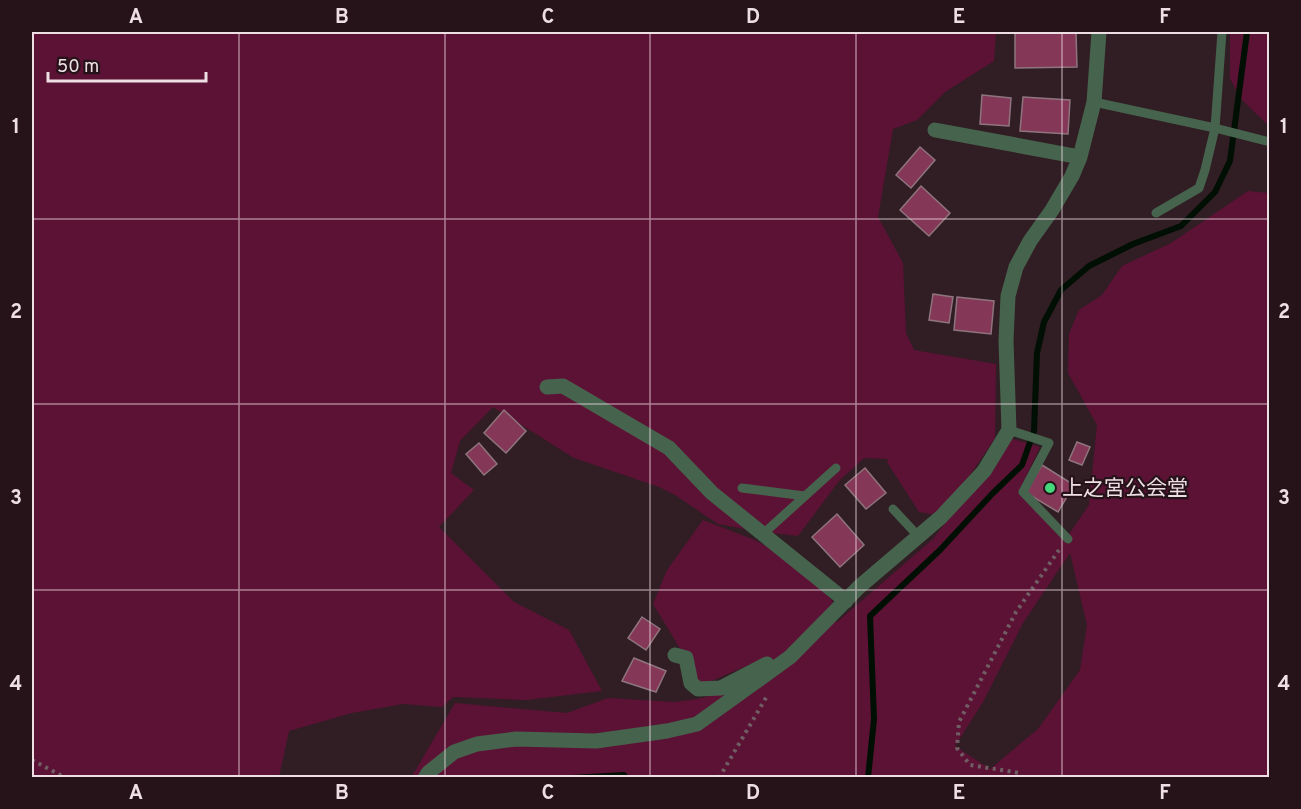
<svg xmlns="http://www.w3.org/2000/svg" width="1301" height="809" viewBox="0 0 1301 809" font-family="Overpass,'Noto Sans JP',sans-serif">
  <rect width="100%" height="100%" fill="#311d24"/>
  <path fill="#5c1235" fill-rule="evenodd" d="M32,32H996L994,61L945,92L917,120L893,129L878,217L903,263L906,333L914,350L996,364L995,438L970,475L936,515L919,512L887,462L888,459L864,458L839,481L798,536L755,531L718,524L675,495L659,487L574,458L493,407L460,441L451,473L474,490L439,527L514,602L569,630L602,691L526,700L453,697L442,707L403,704L352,713L289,731L279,777H32Z
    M1230,32H1269V126L1240,98L1230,78Z
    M1248,191L1269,193V777L411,778L455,703L567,713L608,698L674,702L698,699L740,687L770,656L702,685L653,604L667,570L703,520L757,541L810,573L833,602L821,617L837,622L933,539L1009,438L1040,447L1020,489L1067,537L1089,505L1097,425L1068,373L1069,334L1079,310L1102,295L1122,266L1171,243ZM1070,553L1087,625L1080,670L1038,729L990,769L955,746L983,702L1023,623Z"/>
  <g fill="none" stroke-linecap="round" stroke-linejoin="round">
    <path stroke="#000f03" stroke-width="6" d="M572,778L624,775L626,778
      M868,778L874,719L870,616L940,550L992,494L1022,465L1034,431L1037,353L1044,322L1061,290L1089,266L1133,244L1181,226L1215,192L1230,161L1247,32"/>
  </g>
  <path fill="#853757" stroke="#8e757d" stroke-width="1.5" d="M1015,32H1076L1077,67L1015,68Z
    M982,95L1011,98L1009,126L980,124Z
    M1023,97L1070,100L1068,134L1020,131Z
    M920,147L935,160L911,188L896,175Z
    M921,186L950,213L929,236L900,210Z
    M933,294L953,297L949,323L929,320Z
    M957,297L994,301L991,334L954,330Z
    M504,410L526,431L506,453L484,433Z
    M1077,442L1090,447L1082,465L1069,460Z
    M479,443L497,464L484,475L466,454Z
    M1042,465L1074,485L1058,512L1025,492Z
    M865,468L886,493L866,509L845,485Z
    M837,514L864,545L840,567L812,537Z
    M642,617L660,629L646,650L628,638Z
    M634,658L666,671L656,692L622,681Z"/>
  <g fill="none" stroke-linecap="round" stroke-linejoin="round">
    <path stroke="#705e64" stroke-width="4" stroke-dasharray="3 4.5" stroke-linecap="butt" d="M32,760L66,778
      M719,778L767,696
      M1022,778L1020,773L970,765L957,748L959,722L1016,612L1059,550"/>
    <path stroke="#46644d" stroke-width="9" d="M1094,102L1215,128L1270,142
      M1156,213L1199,188L1205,170L1215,128L1222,32
      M1009,430L1049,443L1023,492L1068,539
      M742,488L805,496
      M893,509L919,537
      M763,534L836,468"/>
    <path stroke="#46644d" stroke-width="15" d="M935,130L1080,157
      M547,387L563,386L669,448L712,493L846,601
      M675,655L686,658L691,683L698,689L721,688L767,664
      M425,778L428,773L454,752L477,744L516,739L596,741L667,731L697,724L790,657L859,587L941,517L984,471L1009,430L1006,341L1008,296L1016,267L1030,241L1052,210L1072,176L1080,157L1094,102L1099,32"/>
  </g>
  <path fill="none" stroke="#eedfe4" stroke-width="1.5" stroke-opacity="0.55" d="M239,32V778M445,32V778M650,32V778M856,32V778M1062,32V778M32,219H1270M32,404H1270M32,590H1270"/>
  <circle fill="#44d77b" stroke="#26131a" stroke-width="2" cx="1050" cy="488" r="6"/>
  <g text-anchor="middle" stroke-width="4.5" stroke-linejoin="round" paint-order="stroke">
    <g font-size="21" fill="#eedfe4" stroke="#26131a" text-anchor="start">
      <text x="1062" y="495">上之宮公会堂</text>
    </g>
  </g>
  <rect width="1301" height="809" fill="none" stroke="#26131a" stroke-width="66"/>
  <path d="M48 72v9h158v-9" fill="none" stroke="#eedfe4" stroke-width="3"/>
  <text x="57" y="72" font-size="18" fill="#eedfe4" stroke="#26131a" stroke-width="4.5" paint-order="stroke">50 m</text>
  <rect x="33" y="33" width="1235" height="743" fill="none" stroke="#eedfe4" stroke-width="2"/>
  <g font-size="20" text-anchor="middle" font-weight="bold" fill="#eedfe4">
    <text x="136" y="23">A</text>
    <text x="342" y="23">B</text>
    <text x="548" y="23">C</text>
    <text x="753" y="23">D</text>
    <text x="959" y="23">E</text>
    <text x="1165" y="23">F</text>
    <text x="16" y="133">1</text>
    <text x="1284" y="133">1</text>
    <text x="16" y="318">2</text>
    <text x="1284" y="318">2</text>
    <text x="16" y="504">3</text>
    <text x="1284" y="504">3</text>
    <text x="16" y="690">4</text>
    <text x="1284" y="690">4</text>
    <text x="136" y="799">A</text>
    <text x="342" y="799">B</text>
    <text x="548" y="799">C</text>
    <text x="753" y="799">D</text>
    <text x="959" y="799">E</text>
    <text x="1165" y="799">F</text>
  </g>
</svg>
